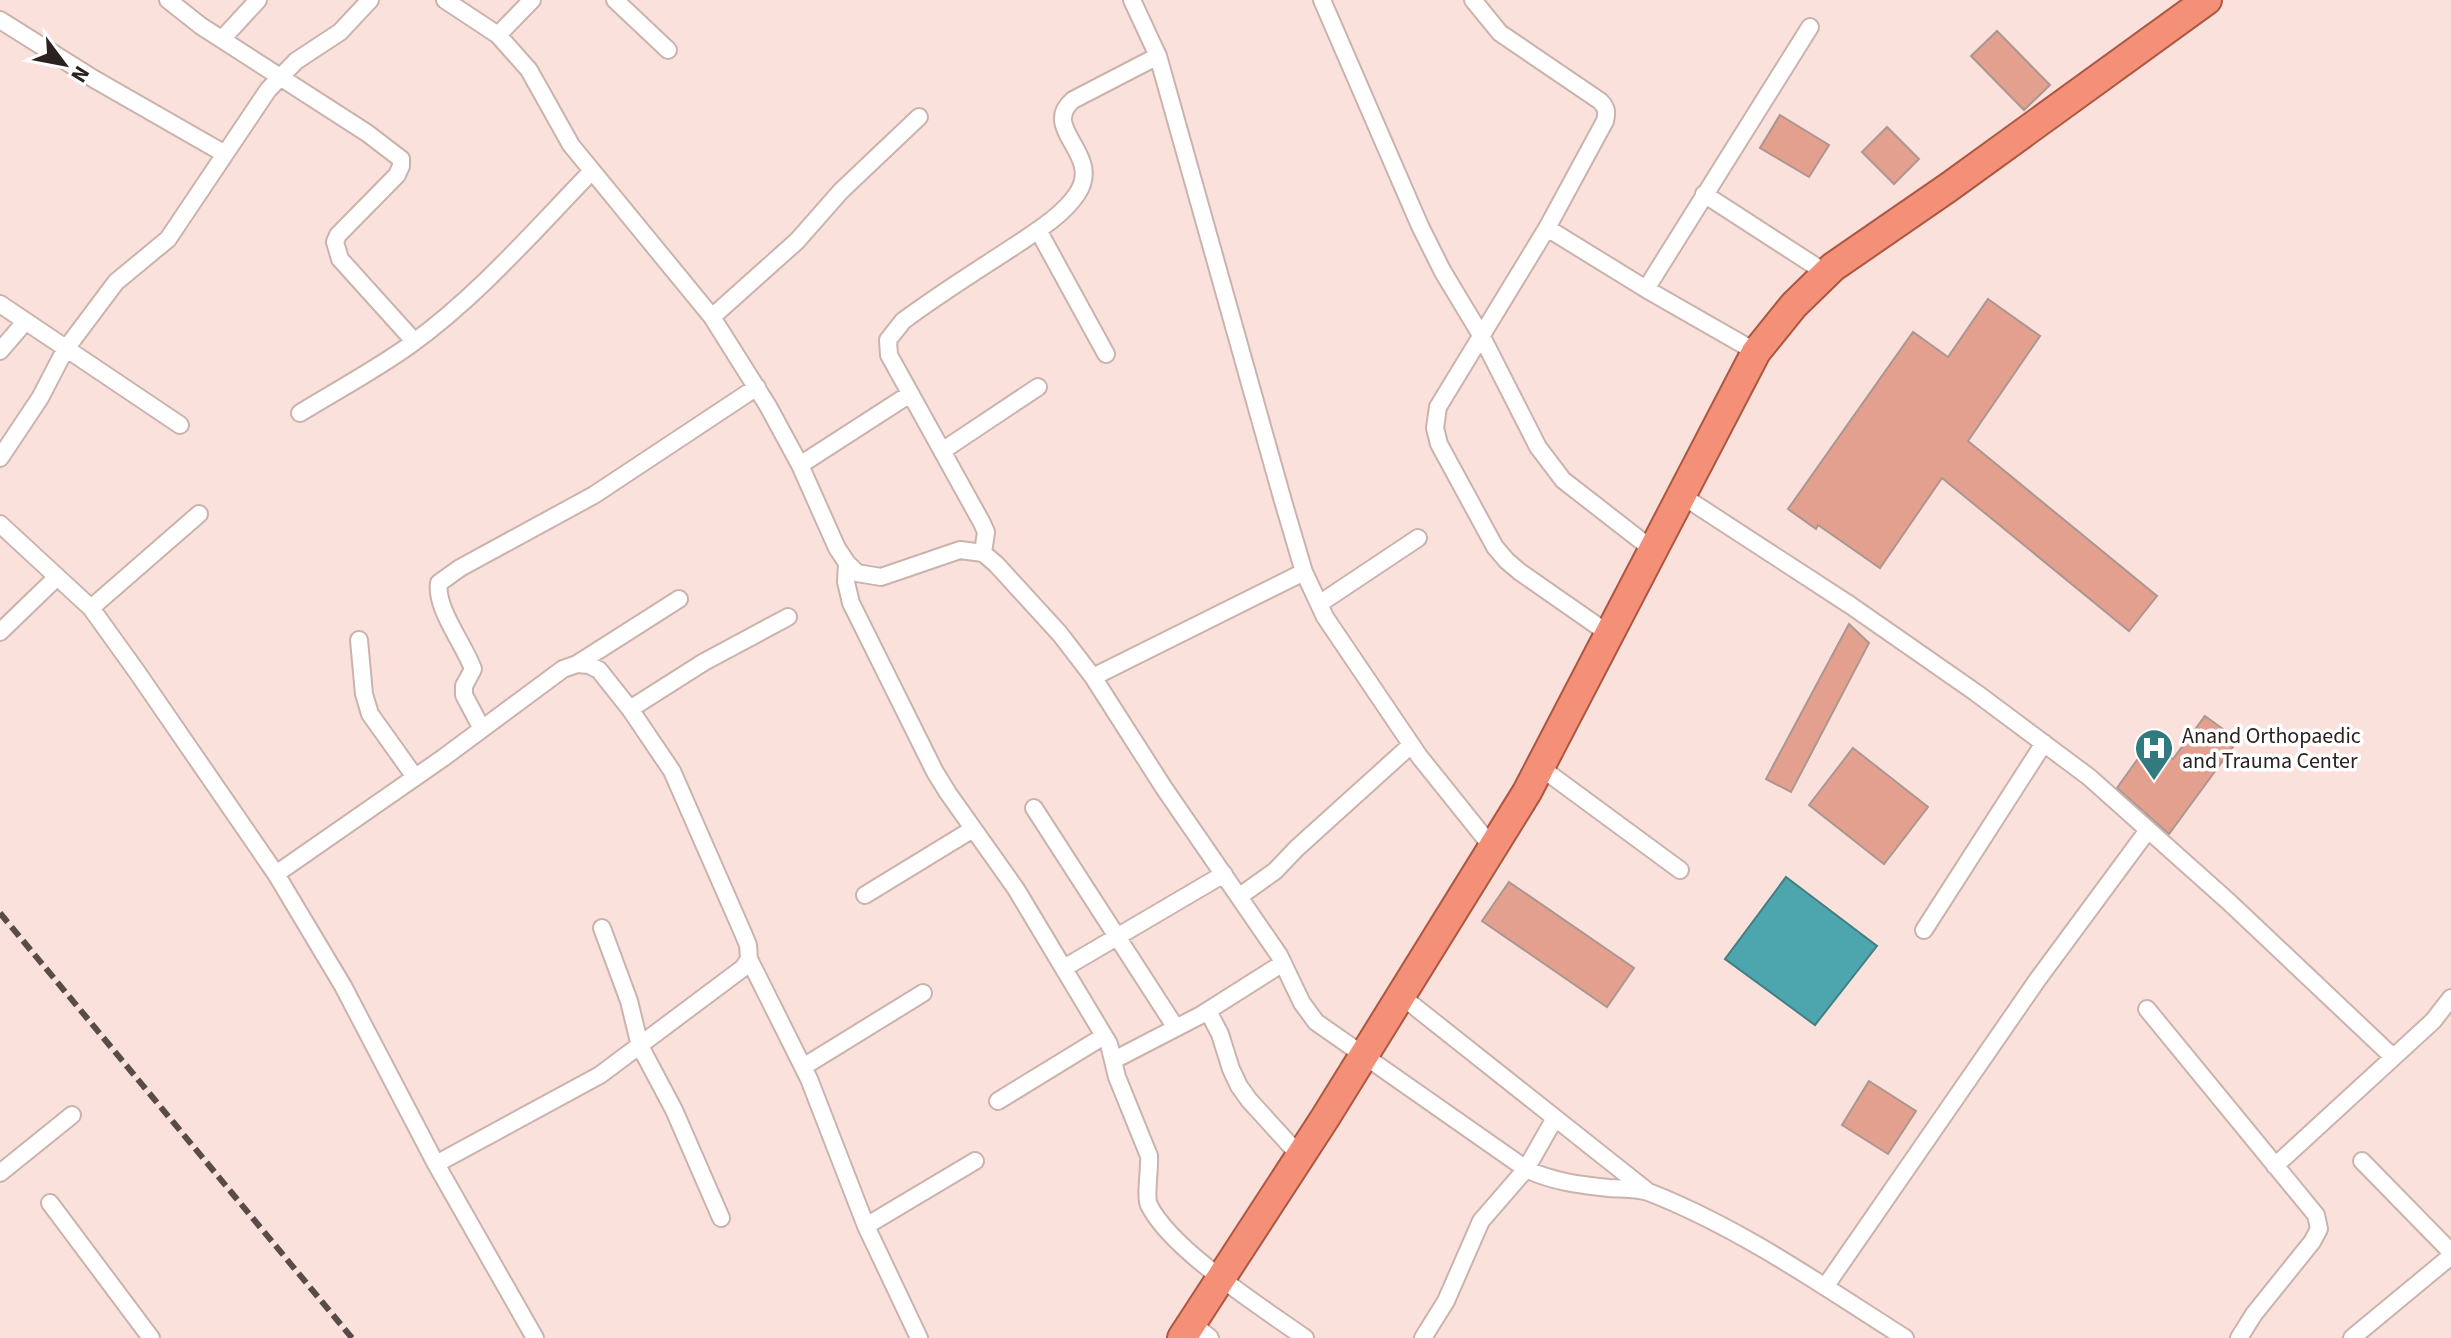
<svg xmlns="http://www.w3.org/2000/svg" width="2451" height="1338" viewBox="0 0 2451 1338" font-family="'Source Sans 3',sans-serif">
  <rect width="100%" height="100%" fill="#fbe1db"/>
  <path fill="#4da5ad" stroke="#437e82" stroke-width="2" d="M1786,877L1877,946L1815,1025L1725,959Z"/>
  <path fill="#e4a08f" stroke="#ad9690" stroke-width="2" d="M1997,31L2050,85L2024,110L1971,56Z
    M1780,115L1829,145L1809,177L1760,148Z
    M1887,127L1919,159L1894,184L1862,152Z
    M1988,299L2040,336L1968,441L2157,596L2129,631L1942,478L1880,568L1818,525L1816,529L1788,509L1913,332L1948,357Z
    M1849,624L1869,643L1791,792L1766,779Z
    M2205,716L2238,740L2169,834L2117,788L2150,742L2173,759Z
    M1853,748L1928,807L1884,864L1809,805Z
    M1509,882L1634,968L1607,1007L1482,921Z
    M1869,1081L1916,1111L1888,1154L1842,1125Z"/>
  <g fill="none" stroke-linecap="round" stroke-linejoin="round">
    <g stroke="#cbb3ad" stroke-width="20">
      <path id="minor" d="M168,0L201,26L367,133L401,159V166L397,175L338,235L335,242L340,259L414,341
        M445,0L498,35L529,70L571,145L712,317L768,406L800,465L837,548L847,563L857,573L881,577L960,550L983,553L996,564L1060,634L1093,677L1164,788L1279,955L1302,1003L1316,1022L1526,1169C1554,1182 1580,1185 1609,1188C1623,1189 1639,1188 1651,1193C1742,1229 1823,1286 1905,1338
        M615,0L668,50
        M1132,0L1158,56L1283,501L1304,572L1325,617L1419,756L1492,847
        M1322,0L1420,226L1443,272L1481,335L1538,447L1563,480L1653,550
        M1473,0L1500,33L1600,101C1607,108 1607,112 1605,121L1547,228L1438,407L1435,428L1439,444L1495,547L1507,561L1520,572L1609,634
        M0,20L94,79L225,154
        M498,35L532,0
        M223,38L258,0
        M1704,194L1826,273
        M1547,228L1646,289L1756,352
        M1038,230L1106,354
        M1646,289L1810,27
        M0,304L180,425
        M712,317L797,241L841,191L919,117
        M0,351L25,322
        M300,413C336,391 375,370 410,345C478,296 533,232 591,172
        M942,451L1038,387
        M0,458L40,398L65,350L116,282L168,239L268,90L296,61L340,32L370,0
        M800,465L910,394
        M1681,495L1850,605L1975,692L2089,777L2229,902L2393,1057
        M0,524L91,608L137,672L276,874L343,986L436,1164L535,1338
        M983,553L986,532L982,523L889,355L888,340L903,321C939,294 978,270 1016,245C1037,231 1063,215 1077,194C1104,154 1039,129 1073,100L1158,56
        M847,563L846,582L851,603L935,772L948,793L1016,889L1109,1044L1117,1077L1149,1156C1150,1168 1145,1197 1149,1205C1171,1250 1263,1308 1305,1338
        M1319,604L1418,538
        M91,608L199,514
        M0,632L57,577
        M359,640L364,694L370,714L415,777
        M577,664L679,599
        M1093,677L1304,572
        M630,709L704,662L788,617
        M482,729L464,695V686L473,669C464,644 435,608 439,583L460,568L594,495L757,387
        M1540,767L1680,870
        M1034,808L1176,1028
        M276,874L443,758L563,669L577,664L589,665L599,670L630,709L672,771L743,933L748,945L749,959L743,968L600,1075L436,1164
        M865,895L973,829
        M1240,896L1275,871L1297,848L1411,745
        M602,928L629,1001L640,1046L674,1110L721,1218
        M1924,930L2044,743
        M749,959L809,1079L866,1226L919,1338
        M1064,968L1224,874
        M1400,995L1646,1190
        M2147,1009L2316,1215L2319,1229L2312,1242L2254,1314L2239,1338
        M1208,1011L1220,1034L1231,1069L1239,1086L1249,1100L1300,1156
        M1114,1060L1201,1015L1283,963
        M803,1067L923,993
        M998,1101L1104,1036
        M2362,1161L2451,1252
        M2275,1166L2433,1021L2451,998
        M0,1173L72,1115
        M50,1203L151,1338
        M866,1226L975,1161
        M1825,1287L2038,979L2148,830
        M1192,1323L1210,1338
        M1423,1338L1446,1301L1481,1221L1526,1169L1555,1118
        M2352,1338L2451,1256"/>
    </g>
    <g stroke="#ac5743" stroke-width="32">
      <path id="trunk" d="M1182,1338L1325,1118L1527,792L1756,352L1794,305L1833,267L1949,187L2207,0"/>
    </g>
    <use href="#minor" stroke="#fff" stroke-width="16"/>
    <use href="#trunk" stroke="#f49078" stroke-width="28"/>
    <path stroke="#584b48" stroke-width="6" stroke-dasharray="12 6" stroke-linecap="butt" d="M0,913L352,1338"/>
  </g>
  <defs>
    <g id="hospital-pin" transform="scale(2)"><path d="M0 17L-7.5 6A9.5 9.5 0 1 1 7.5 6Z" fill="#317a80" stroke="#fff"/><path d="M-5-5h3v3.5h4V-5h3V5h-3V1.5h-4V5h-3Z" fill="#fff"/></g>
  </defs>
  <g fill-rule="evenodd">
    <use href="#hospital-pin" x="2154" y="748"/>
  </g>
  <g text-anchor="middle" stroke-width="7" stroke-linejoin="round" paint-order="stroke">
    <g font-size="22" fill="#2b221f" stroke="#fff" text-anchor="start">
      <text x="2182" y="743">Anand Orthopaedic<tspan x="2182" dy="25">and Trauma Center</tspan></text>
    </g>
  </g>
  <g transform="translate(64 64) rotate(122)" stroke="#ffffff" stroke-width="6" paint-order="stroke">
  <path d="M0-6L14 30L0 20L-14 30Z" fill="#2b221f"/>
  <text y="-12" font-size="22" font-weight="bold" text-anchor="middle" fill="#2b221f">N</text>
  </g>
</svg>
